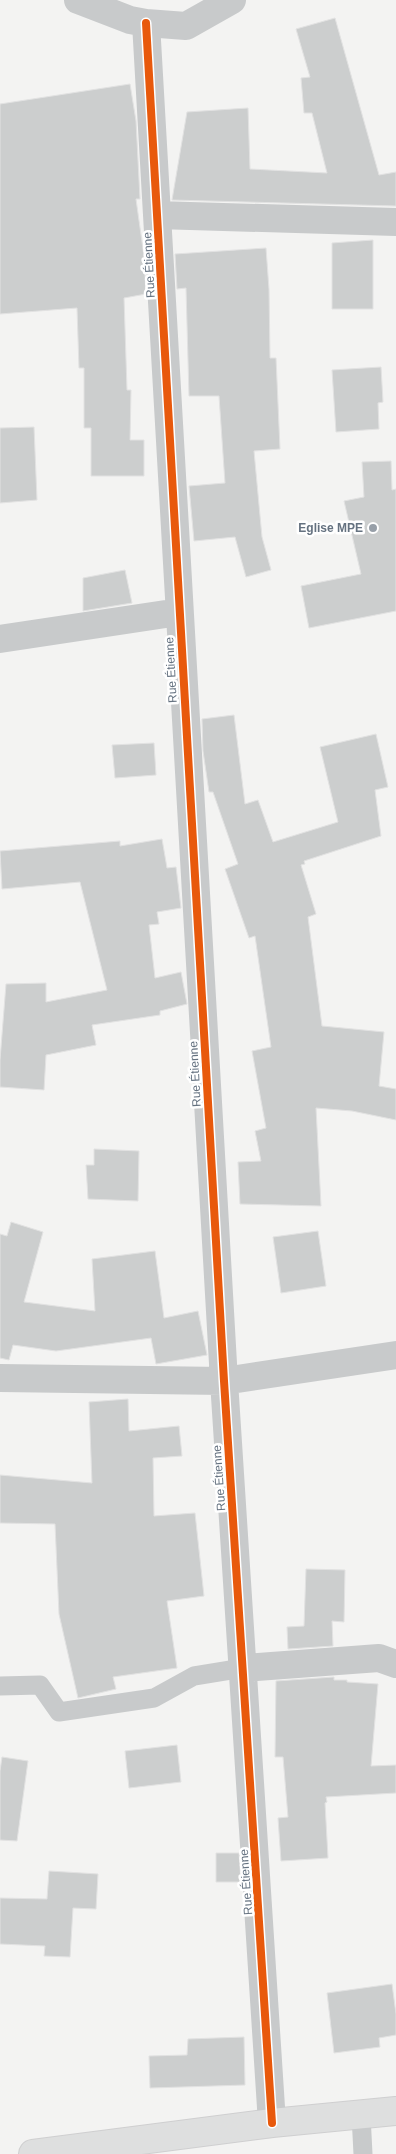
<svg xmlns="http://www.w3.org/2000/svg" width="396" height="2154" viewBox="0 0 396 2154" font-family="Arial,sans-serif">
  <rect width="100%" height="100%" fill="#f3f3f2"/>
  <path fill="#cccece" stroke="#e2e2e2" d="M335,18L379,175L396,172V206L172,200L187,112L248,108L250,169L327,173L312,113H304L301,78L310,77L296,29Z
    M130,84L136,121L140,199H136L144,256L146,294L124,298L127,390H131L130,440H144V476H91V428H84V368H79L77,308L0,314V104Z
    M373,240V309H332V243Z
    M266,248L269,289L270,358H276L280,449L254,451L262,537L271,570L246,577L235,537L194,541L189,486L225,483L219,396H189L186,288L177,289L175,254Z
    M381,367L383,402L378,403L379,429L336,432L332,370Z
    M34,427L37,500L0,503V428Z
    M391,461L392,490L396,489V611L309,628L301,586L361,574L344,501L364,497L362,462Z
    M125,570L132,603L83,611V578Z
    M234,715L245,804L258,800L273,842L338,822L320,747L376,734L388,787L375,790L381,836L304,861L305,864L301,865L316,914L308,917L322,1026L384,1032L379,1086L396,1089V1120L352,1111L316,1108L321,1206L240,1204L238,1162L261,1161L255,1131L266,1128L252,1051L271,1047L255,936L249,938L225,869L238,864L213,792H209L203,751L202,719Z
    M154,743L156,775L115,778L112,745Z
    M162,839L167,868L176,867L181,908L157,912L159,924L149,925L155,978L181,972L187,1004L160,1011V1015L92,1025L96,1045L46,1055L44,1090L0,1087V1060L6,984L46,983V1002L107,990L80,882L2,889L0,851L120,841V846Z
    M94,1149L139,1151L138,1201L88,1199L86,1165H94Z
    M11,1222L43,1232L24,1302L95,1311L92,1259L155,1251L164,1318L198,1311L207,1355L156,1364L151,1338L56,1351L13,1345L9,1360L0,1358V1234L7,1236Z
    M318,1231L326,1286L281,1293L273,1237Z
    M128,1399L129,1431L179,1426L182,1456L153,1458L154,1516L195,1513L204,1596L167,1601L177,1668L113,1677L116,1689L78,1698L59,1614L55,1524L0,1523V1475L92,1483L89,1402Z
    M306,1569L345,1570L344,1622L332,1621L333,1646L288,1649L287,1627L304,1626Z
    M334,1677V1680H347V1682L378,1684L371,1766L396,1765V1793L326,1797L327,1802L325,1803L328,1858L281,1861L278,1818L288,1817L283,1757H275L276,1681Z
    M177,1745L181,1782L129,1788L125,1751Z
    M2,1757L28,1761L17,1841L0,1840V1771Z
    M216,1853H239L241,1882H216Z
    M49,1871L98,1874L96,1909L73,1908L70,1957L44,1956L45,1946L0,1944V1898L47,1899Z
    M392,1984L396,2014V2035L379,2038L380,2047L334,2053L327,1993Z
    M244,2037L245,2085L150,2088L149,2056L187,2055L188,2039Z"/>
  <g fill="none" stroke-linecap="round" stroke-linejoin="round">
    <g stroke="#cfcfd0" stroke-width="30">
      <path id="secondary" d="M33,2154L272,2123L396,2111"/>
    </g>
    <path stroke="#c8cacb" stroke-width="19" d="M0,1686L40,1685L59,1712L154,1698L194,1676L243,1668
      M361,2115L363,2154"/>
    <path stroke="#c8cacb" stroke-width="28" d="M78,0L130,20L146,23L186,26L232,0
      M146,23L224,1381L272,2123
      M157,215L396,222
      M0,639L179,612
      M0,1378L224,1381L396,1355
      M243,1668L379,1658L396,1664"/>
    <use href="#secondary" stroke="#dedfdf" stroke-width="28"/>
    <g stroke="#fff" stroke-width="11">
      <path id="cycleway" d="M146,23L224,1381L272,2123"/>
    </g>
    <use href="#cycleway" stroke="#e8590c" stroke-width="8"/>
  </g>
  <circle fill="#979fa8" stroke="#fff" stroke-width="2" cx="373" cy="528" r="5"/>
  <g text-anchor="middle" stroke-width="5" stroke-linejoin="round" paint-order="stroke">
    <g font-size="12" fill="#657280" stroke="#fff">
      <text transform="translate(149 265) rotate(-93)" y="4">Rue Étienne</text>
      <text transform="translate(171 670) rotate(-93)" y="4">Rue Étienne</text>
      <text transform="translate(195 1074) rotate(-93)" y="4">Rue Étienne</text>
      <text transform="translate(219 1478) rotate(-94)" y="4">Rue Étienne</text>
      <text transform="translate(246 1882) rotate(-94)" y="4">Rue Étienne</text>
    </g>
    <g font-size="12" font-weight="bold" fill="#657280" stroke="#fff" text-anchor="end">
      <text x="363" y="532">Eglise MPE</text>
    </g>
  </g>
</svg>
